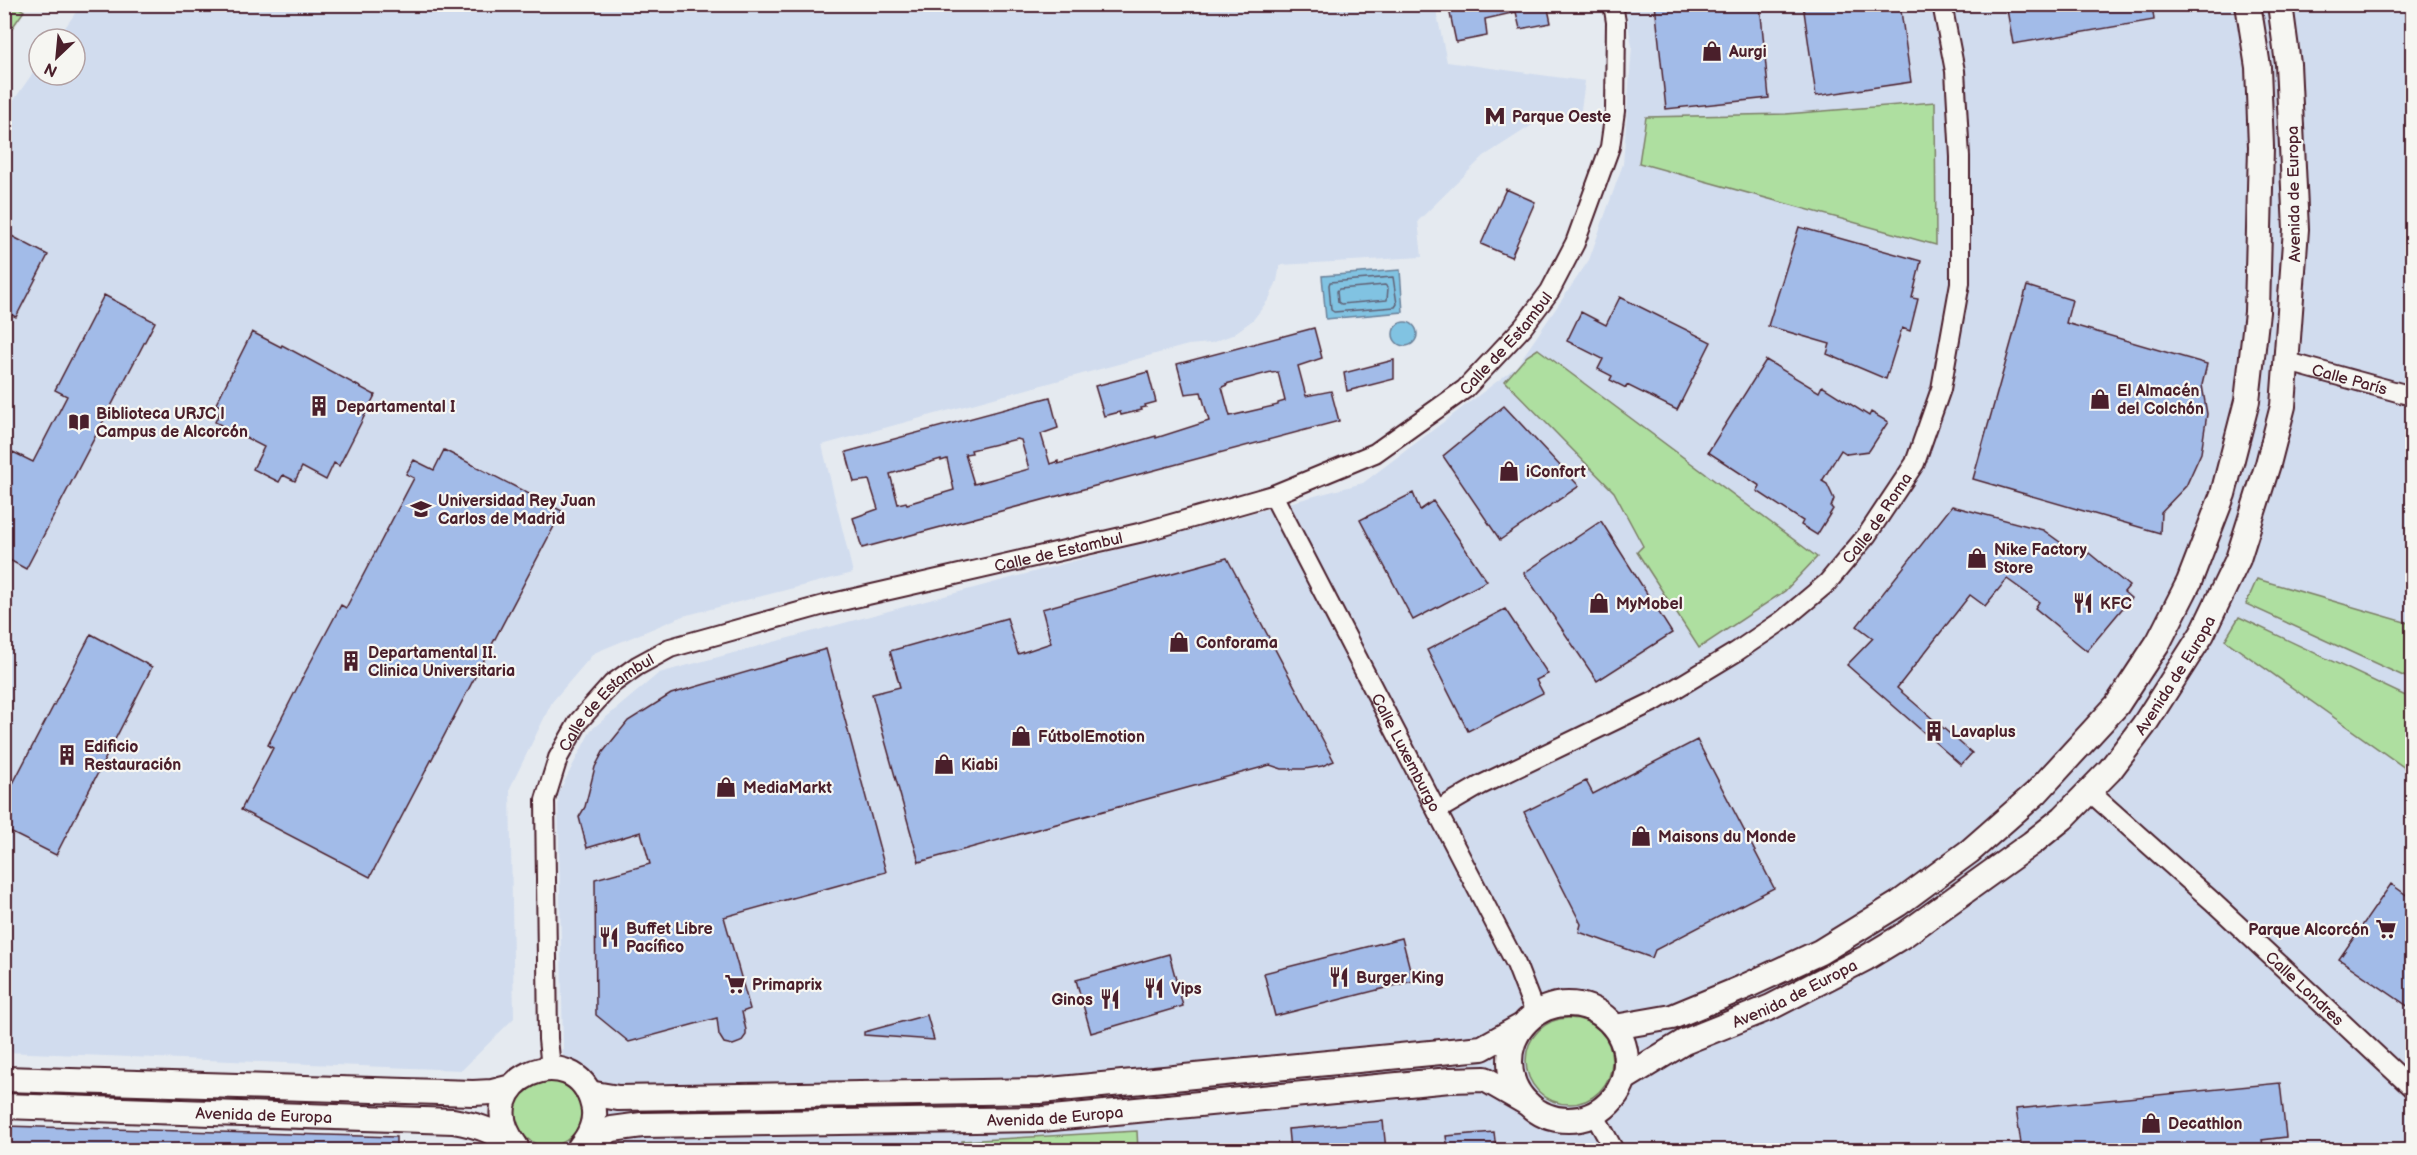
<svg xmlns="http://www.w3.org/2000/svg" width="2417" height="1155" viewBox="0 0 2417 1155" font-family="'Balsamiq Sans',sans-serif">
  <rect width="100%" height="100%" fill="#e5eaf0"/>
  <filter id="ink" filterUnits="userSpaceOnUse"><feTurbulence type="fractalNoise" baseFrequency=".0167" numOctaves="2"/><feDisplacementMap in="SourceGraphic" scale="12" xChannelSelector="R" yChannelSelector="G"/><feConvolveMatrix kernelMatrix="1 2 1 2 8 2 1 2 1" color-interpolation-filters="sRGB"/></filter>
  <g filter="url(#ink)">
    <path fill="#d1dcee" d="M81,5H1435L1447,62L1585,81L1580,116L1551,113L1484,156L1418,221L1422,257L1280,265L1277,281L1269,299L1253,320L1232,335L1211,343L1188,345L822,445L853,573L683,616L594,653L552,702L510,788L514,1018L462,1070L5,1052V113L39,64V75H75V39H57Z
      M1625,5H2412V1150H565L558,794L591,730L659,673L1363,483L1516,367L1589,260L1623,164L1632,46Z"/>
    <path fill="#aedfa0" stroke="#7c7f66" stroke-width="1.5" d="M5,4L15,5L24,11L7,35L5,33Z
      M1935,102L1936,245L1639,163L1646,117L1786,114Z
      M1538,349L1817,557L1785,591L1699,648L1637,552L1643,546L1614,492L1505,381L1527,356Z
      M2257,579L2412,624V680L2246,604Z
      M2239,617L2412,699V773L2225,640Z
      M1526 1061a43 43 0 1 1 86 0a43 43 0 1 1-86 0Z
      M515 1113a33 33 0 1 1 66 0a33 33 0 1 1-66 0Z
      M1137,1131L1138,1150H962V1141Z"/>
    <path fill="#81c3e2" stroke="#6b8199" stroke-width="1.5" d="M1400,270L1403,312L1326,319L1322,276Z
      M1393 334a12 12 0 1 1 24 0a12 12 0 1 1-24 0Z"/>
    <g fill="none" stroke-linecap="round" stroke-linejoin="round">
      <path stroke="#606174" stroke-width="1.5" d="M1393,277L1397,304L1395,307L1334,312L1331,310L1329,285L1330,282Z
        M1385,285L1388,288L1387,300L1341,304L1338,302L1337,291L1339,289Z"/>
    </g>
    <path fill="#a2bbe8" stroke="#4a1f2b" stroke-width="1.5" fill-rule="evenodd" d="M1448,4H1547L1551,23L1520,29L1516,12L1485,19L1487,36L1456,42Z
      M1655,4H1760L1769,98L1666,109Z
      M1803,4H1900L1911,82L1816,96Z
      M2006,4H2152L2154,20L2013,44Z
      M1506,189L1535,202L1511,257L1481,244Z
      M1799,227L1921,261L1912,298L1918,299L1910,331L1902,328L1886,379L1827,354L1830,344L1768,326Z
      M4,232L48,255L16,317L4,311Z
      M2027,286L2072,300L2066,323L2207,364L2202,385L2207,414L2201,453L2186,486L2161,512L2160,533L1973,479Z
      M104,295L155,322L26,569L4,557V468L13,452L33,462L67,396L55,390Z
      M1620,297L1711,342L1677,410L1627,385L1626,388L1610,380L1612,376L1598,369L1603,359L1567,341L1581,312L1606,325Z
      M1314,328L1322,358L1298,366L1306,396L1331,391L1339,421L862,548L853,518L878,509L869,480L854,482L846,452L1050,397L1058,428L1041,434L1050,464L1058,461V464L1156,436V438L1209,421L1201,392L1185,394L1177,364ZM1271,372L1272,373L1278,372L1285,401L1278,403V405L1230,416L1222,387L1227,385L1226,384ZM1017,439L1021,440L1029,469L974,484L965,454L972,453L971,450ZM941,459V461L947,459L954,490L907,504L906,502L898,504L890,474Z
      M252,332L281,347L282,345L375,395L339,466L334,463L326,480L302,467L295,481L283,475L279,482L253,469L264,447L215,422L222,407L216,404Z
      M1394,360V379L1347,391L1344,373Z
      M1766,360L1819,392L1822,386L1869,416L1871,412L1888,422L1869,451L1847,454L1841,450L1822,481L1827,484L1834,499L1831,507L1833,509L1817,535L1801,525L1803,521L1757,491L1760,486L1708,452Z
      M1148,372L1156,402L1145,405L1146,407L1141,408L1142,410L1121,415L1120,412L1104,416L1095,386Z
      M1504,406L1579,486L1500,540L1443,456Z
      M444,450L562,511L370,877L241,810L273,748L268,745L299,684L341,605L346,608L414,478L406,474L414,460L434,470Z
      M1413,493L1420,510L1433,501L1487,581L1413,620L1360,520Z
      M1952,506L2043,530L2078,555L2079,554L2084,558L2089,553L2129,586L2124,592L2131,598L2087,651L2035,608L2039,602L2007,579L1985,606L1970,595L1897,688L1972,753L1961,765L1847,665L1873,638L1857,626Z
      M1601,521L1672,633L1597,681L1524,573Z
      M1227,558L1334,761L1322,766L1305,769H1282L1270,765L919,862L872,694L900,687L890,651L1007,618L1018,654L1051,643L1042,609Z
      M1505,609L1548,674L1536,680L1543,693L1468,731L1427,650Z
      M91,634L152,667L56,855L4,829V789L9,791Z
      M826,649L886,872L724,917L750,1009L742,1012L746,1030V1035L741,1042L733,1045L724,1043L719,1035L717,1018L629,1042L596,1015L595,879L650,864L641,832L587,848L579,817L585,807L595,767L603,752L628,721L671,694Z
      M1697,740L1774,888L1655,950L1652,958L1579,932L1581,924L1524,812L1586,781L1593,794Z
      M2391,884L2412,899V1009L2339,959Z
      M1402,938L1413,981L1275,1016L1264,973Z
      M1169,954L1183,1006L1091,1033L1076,980Z
      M927,1015L934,1040L864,1035V1032Z
      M2280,1083L2286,1137L2262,1140L2264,1150H2022L2016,1109Z
      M1383,1121L1386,1150H1290L1288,1129Z
      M4,1126L396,1137V1150H4Z
      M1494,1132L1496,1150H1448L1446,1136Z"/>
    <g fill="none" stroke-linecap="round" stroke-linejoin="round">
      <g stroke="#4a1f2b" stroke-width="22">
        <g id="minor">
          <path id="s1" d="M2288,362L2412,396"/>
          <path id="s2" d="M1273,495L1516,964L1535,1013"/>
          <path id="s3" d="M2090,792L2212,901L2412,1088"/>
          <path id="s4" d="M1438,810L1481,785L1655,701L1736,652L1783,620L1827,583L1867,535L1915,463L1941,389L1960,283V157L1955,71L1942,4"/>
          <path id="s5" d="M551,1068L548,1039L545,800L558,758L579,721L612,684L637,666L670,648L824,605L1143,532L1273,495L1375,453L1465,389L1523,327L1550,291L1575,243L1610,147L1615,111L1616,22L1613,4"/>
          <path d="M1594,1114L1614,1150"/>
        </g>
      </g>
      <g stroke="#4a1f2b" stroke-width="28">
        <g id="tertiary">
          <circle cx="1568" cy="1062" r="58"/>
          <path d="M1615,1027L1672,1017L1742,988L1820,952L1898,904L1970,851L2036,793L2117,705L2159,641L2189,582L2223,494L2247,401L2257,312L2261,147L2258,67L2248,4"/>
          <path id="s6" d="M1625,1078L1684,1042L1771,1007L1866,958L1904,935L2032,843L2063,818L2110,770L2144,725L2202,634L2238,559L2268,464L2283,406L2296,229L2288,64L2280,4"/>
          <path d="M4,1079L473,1093L492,1092L511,1087"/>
          <path d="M589,1093L618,1098L1040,1091L1482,1048L1520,1027"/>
          <path id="s7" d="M4,1106L453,1121C481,1126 494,1131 516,1147"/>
          <path d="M515,1145C466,1081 576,1033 593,1105C597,1120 590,1136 580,1147"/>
          <path id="s8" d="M582,1146L612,1129L642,1125L1042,1119L1450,1080L1485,1079L1527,1103"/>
        </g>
      </g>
      <use href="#minor" stroke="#f6f6f2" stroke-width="18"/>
      <use href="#tertiary" stroke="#f6f6f2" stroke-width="24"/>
    </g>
  </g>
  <defs>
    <g id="shop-bare" transform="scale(1.62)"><path d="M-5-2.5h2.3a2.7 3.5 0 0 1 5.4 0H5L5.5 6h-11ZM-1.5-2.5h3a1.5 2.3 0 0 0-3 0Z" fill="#4a1f2b" stroke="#f6f6f2" stroke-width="2.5" paint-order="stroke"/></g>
    <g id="metro-bare" transform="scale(1.62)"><path d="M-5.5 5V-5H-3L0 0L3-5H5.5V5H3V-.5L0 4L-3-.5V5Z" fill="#4a1f2b" stroke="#f6f6f2" stroke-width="2.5" paint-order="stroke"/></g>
    <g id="building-bare" transform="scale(1.62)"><path d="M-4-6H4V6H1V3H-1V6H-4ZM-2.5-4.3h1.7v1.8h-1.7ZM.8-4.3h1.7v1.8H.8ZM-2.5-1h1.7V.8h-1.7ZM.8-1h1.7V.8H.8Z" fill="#4a1f2b" stroke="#f6f6f2" stroke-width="2.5" paint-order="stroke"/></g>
    <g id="library-bare" transform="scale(1.62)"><path d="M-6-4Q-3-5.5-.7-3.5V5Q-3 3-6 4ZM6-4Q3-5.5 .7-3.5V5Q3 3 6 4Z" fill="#4a1f2b" stroke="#f6f6f2" stroke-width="2.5" paint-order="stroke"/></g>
    <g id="university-bare" transform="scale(1.62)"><path d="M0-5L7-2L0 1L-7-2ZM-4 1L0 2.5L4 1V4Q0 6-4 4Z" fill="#4a1f2b" stroke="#f6f6f2" stroke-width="2.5" paint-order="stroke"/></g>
    <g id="restaurant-bare" transform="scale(1.62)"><path d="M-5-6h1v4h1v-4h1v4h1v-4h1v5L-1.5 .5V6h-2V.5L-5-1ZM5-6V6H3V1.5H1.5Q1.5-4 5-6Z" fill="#4a1f2b" stroke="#f6f6f2" stroke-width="2.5" paint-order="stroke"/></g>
    <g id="supermarket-bare" transform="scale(1.62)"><path d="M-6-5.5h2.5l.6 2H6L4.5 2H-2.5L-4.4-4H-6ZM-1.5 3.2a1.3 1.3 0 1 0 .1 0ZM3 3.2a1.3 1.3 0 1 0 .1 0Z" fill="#4a1f2b" stroke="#f6f6f2" stroke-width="2.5" paint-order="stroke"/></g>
  </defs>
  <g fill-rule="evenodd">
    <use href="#shop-bare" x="1712" y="51"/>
    <use href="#metro-bare" x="1495" y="116"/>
    <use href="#shop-bare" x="2100" y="399"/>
    <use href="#building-bare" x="319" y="406"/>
    <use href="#library-bare" x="79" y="422"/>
    <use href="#shop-bare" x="1509" y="471"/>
    <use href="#university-bare" x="421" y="509"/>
    <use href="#shop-bare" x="1977" y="558"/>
    <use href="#shop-bare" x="1599" y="603"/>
    <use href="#restaurant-bare" x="2083" y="603"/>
    <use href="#shop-bare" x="1179" y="642"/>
    <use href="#building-bare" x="351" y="661"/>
    <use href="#building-bare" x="1934" y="731"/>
    <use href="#shop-bare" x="1021" y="736"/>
    <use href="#building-bare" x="67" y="755"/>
    <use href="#shop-bare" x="944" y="764"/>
    <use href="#shop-bare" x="726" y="787"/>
    <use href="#shop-bare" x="1641" y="836"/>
    <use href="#supermarket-bare" x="2386" y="929"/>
    <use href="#restaurant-bare" x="609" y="937"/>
    <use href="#restaurant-bare" x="1339" y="977"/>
    <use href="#supermarket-bare" x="735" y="984"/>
    <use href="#restaurant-bare" x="1154" y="988"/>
    <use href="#restaurant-bare" x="1110" y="999"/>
    <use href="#shop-bare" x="2151" y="1123"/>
  </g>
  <g text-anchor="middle" stroke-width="4.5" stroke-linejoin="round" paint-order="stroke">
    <g font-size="16" font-weight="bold" fill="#4a1f2b" stroke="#f6f6f2" text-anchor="start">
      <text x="1729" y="57">Aurgi</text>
      <text x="1512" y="122">Parque Oeste</text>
      <text x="2117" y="396">El Almacén<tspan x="2117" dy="18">del Colchón</tspan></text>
      <text x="336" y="412">Departamental I</text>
      <text x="96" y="419">Biblioteca URJC |<tspan x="96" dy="18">Campus de Alcorcón</tspan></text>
      <text x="1526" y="477">iConfort</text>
      <text x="438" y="506">Universidad Rey Juan<tspan x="438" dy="18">Carlos de Madrid</tspan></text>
      <text x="1994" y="555">Nike Factory<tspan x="1994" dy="18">Store</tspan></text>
      <text x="1616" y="609">MyMobel</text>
      <text x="2100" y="609">KFC</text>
      <text x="1196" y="648">Conforama</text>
      <text x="368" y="658">Departamental II.<tspan x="368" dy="18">Clinica Universitaria</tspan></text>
      <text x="1951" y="737">Lavaplus</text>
      <text x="1038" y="742">FútbolEmotion</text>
      <text x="84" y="752">Edificio<tspan x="84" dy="18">Restauración</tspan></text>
      <text x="961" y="770">Kiabi</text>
      <text x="743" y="793">MediaMarkt</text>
      <text x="1658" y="842">Maisons du Monde</text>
      <text x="626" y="934">Buffet Libre<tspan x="626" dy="18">Pacífico</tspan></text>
      <text x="2369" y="935" text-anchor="end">Parque Alcorcón</text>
      <text x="1356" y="983">Burger King</text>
      <text x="752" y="990">Primaprix</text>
      <text x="1171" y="994">Vips</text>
      <text x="1093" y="1005" text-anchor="end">Ginos</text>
      <text x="2168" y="1129">Decathlon</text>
    </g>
    <g font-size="16" fill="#4a1f2b" stroke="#f6f6f2">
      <text transform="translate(2293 194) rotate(-91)" y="6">Avenida de Europa</text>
      <text dy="6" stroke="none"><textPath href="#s5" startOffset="1377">Calle de Estambul</textPath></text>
      <text dy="6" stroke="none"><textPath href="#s1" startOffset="64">Calle París</textPath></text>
      <text dy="6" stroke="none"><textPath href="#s4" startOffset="534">Calle de Roma</textPath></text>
      <text dy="6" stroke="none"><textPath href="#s5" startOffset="873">Calle de Estambul</textPath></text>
      <text dy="6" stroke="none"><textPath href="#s6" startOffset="694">Avenida de Europa</textPath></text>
      <text dy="6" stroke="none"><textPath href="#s5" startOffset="387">Calle de Estambul</textPath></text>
      <text dy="6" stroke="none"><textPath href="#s2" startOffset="290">Calle Luxemburgo</textPath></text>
      <text dy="6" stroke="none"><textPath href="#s3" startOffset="291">Calle Londres</textPath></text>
      <text dy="6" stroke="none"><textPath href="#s6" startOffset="190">Avenida de Europa</textPath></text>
      <text dy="6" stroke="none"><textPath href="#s7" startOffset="260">Avenida de Europa</textPath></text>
      <text dy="6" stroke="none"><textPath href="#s8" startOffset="478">Avenida de Europa</textPath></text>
    </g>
  </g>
  <rect width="2417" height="1155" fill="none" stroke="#f6f6f2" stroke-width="24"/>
  <rect x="12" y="12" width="2393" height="1131" fill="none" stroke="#4a1f2b" stroke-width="2" filter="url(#ink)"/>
  <g transform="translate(57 57) rotate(206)"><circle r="28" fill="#f6f6f2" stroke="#b1a0a2" stroke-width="1.5"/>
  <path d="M0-4.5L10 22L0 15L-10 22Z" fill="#4a1f2b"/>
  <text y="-9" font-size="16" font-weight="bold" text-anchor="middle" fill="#4a1f2b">N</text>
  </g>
</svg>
